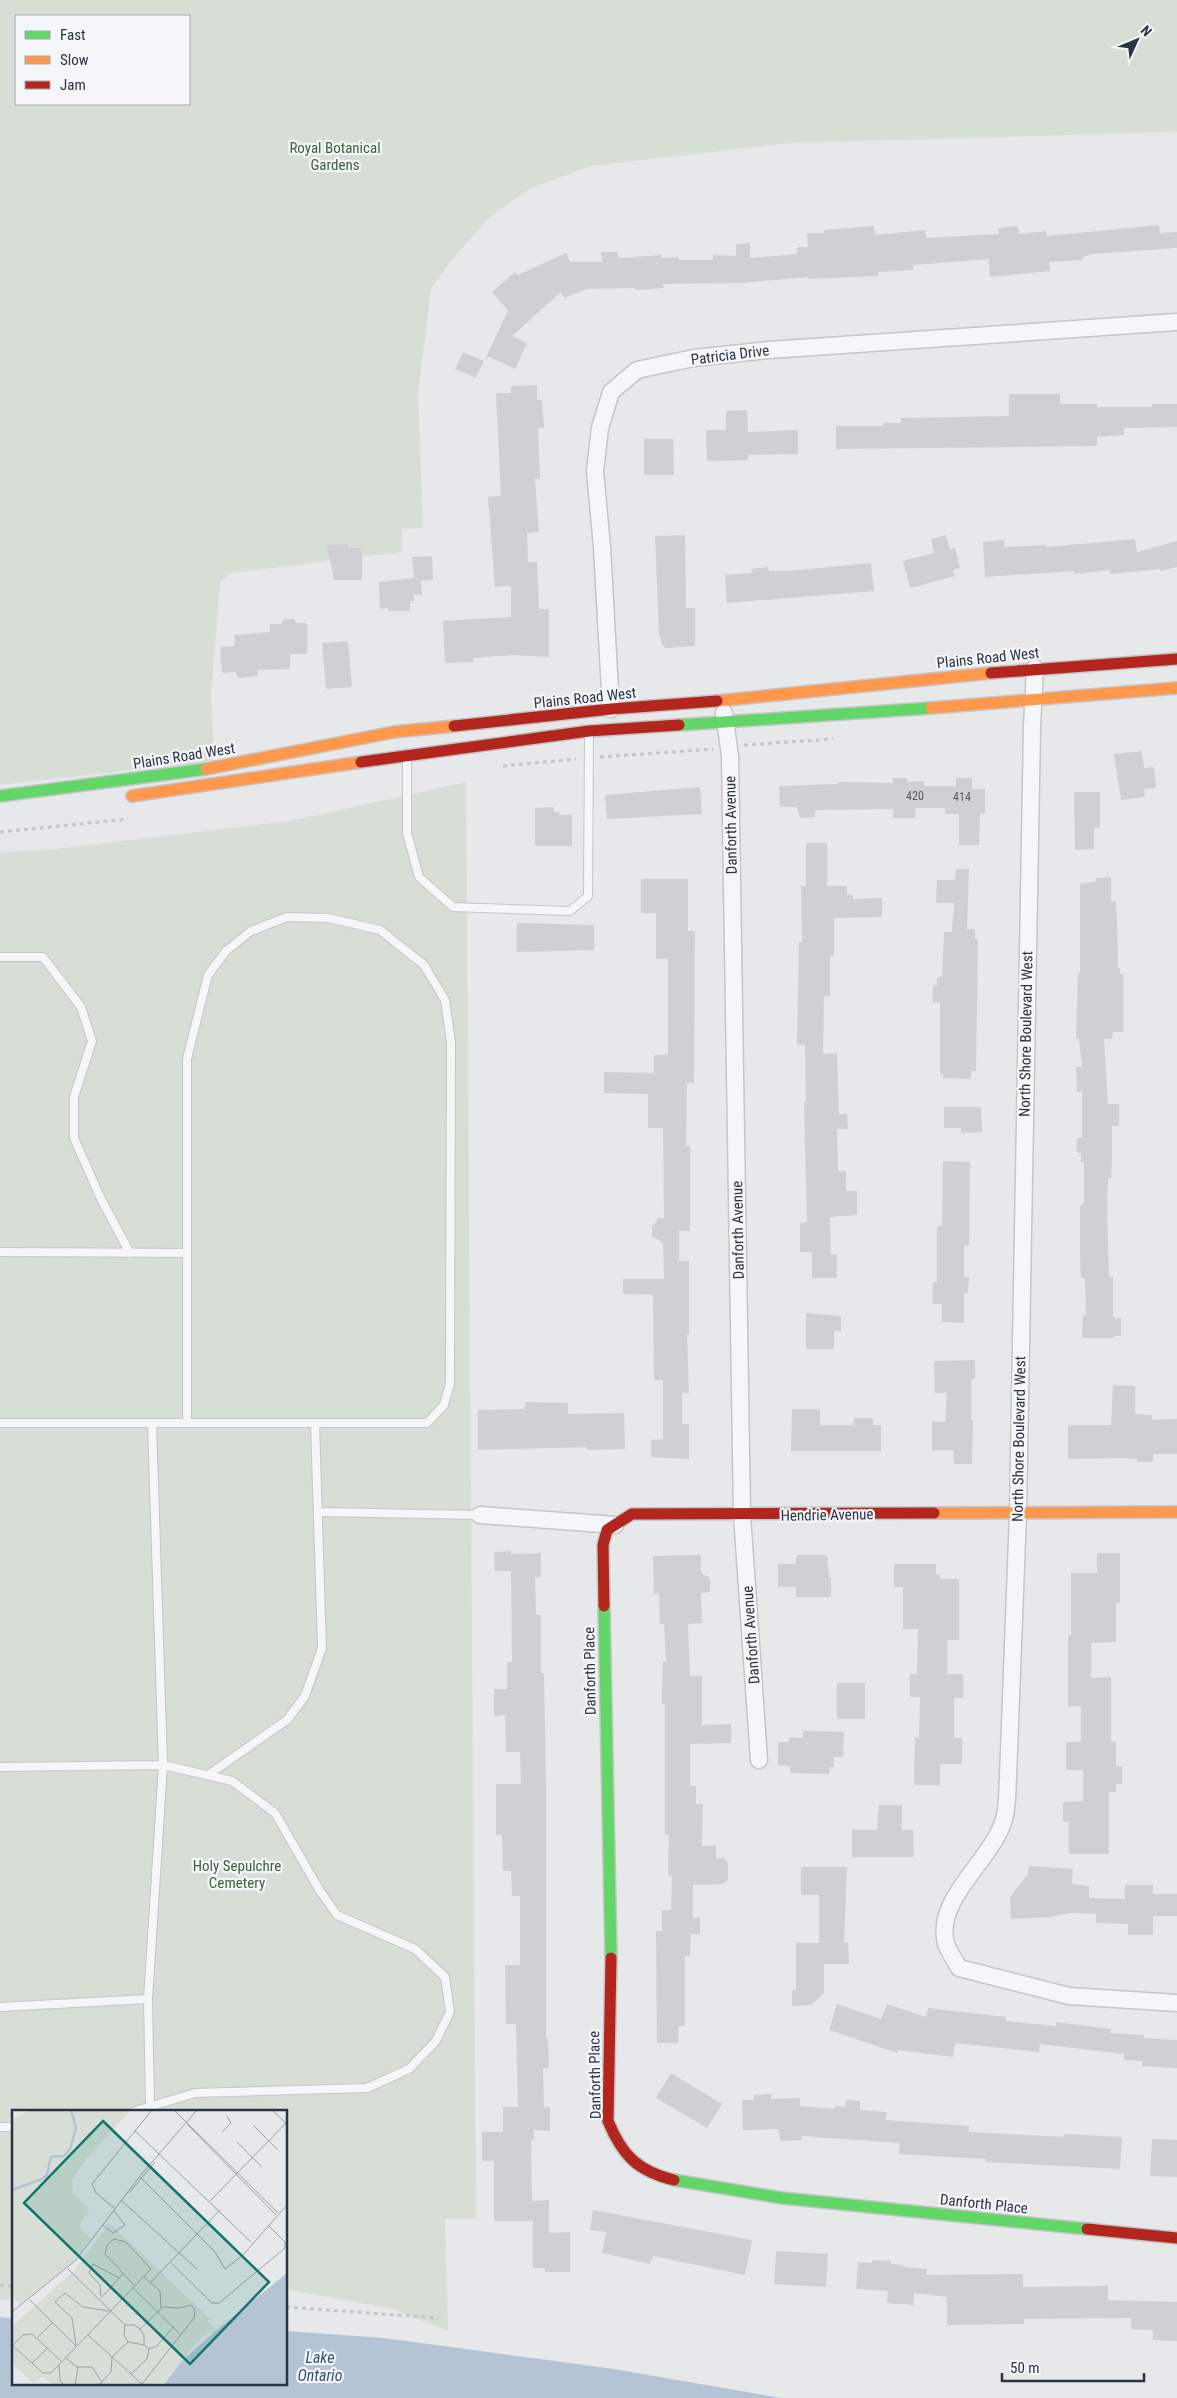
<svg xmlns="http://www.w3.org/2000/svg" width="1177" height="2398" viewBox="0 0 1177 2398" font-family="'Roboto Condensed',sans-serif">
  <rect width="100%" height="100%" fill="#e6e8ea"/>
  <path fill="#d6ded6" fill-rule="evenodd" d="M0,0H1177V132L789,143L590,166L530,189L490,216L446,267L431,289L418,393L423,528L402,529V552L229,573L220,582L211,696L214,761L0,785ZM16,16H189V104H16Z
    M466,782L476,2219H445L448,2331L393,2309L286,2289V2112H14V2300H0V852L56,849L290,821Z"/>
  <path fill="#b4c4d5" d="M0,2317L14,2319V2384H286V2331L384,2338L614,2369L781,2398H0Z"/>
  <path fill="#ced0d3" d="M1159,225L1160,233L1177,232V248L1092,254L1083,257V260L1049,262L1050,271L990,277L989,259L913,265V270L878,272V276L808,279V277L740,283L663,284L664,288L635,290V288L587,289L564,298L561,292L512,336L527,343L515,369L489,357L485,360L508,310L492,292L515,272L518,275L566,253L570,262H602L601,252H618V258L661,255V258L679,257V260H713V255L736,256V244L750,243V258L797,254V247H808L807,233H824V230L874,226L875,235L925,230L926,238L999,234L998,228L1018,226L1019,234L1046,231L1047,236Z
    M463,352L484,361L476,378L455,369Z
    M537,385V400H542L544,428H538L540,479H535L539,532L527,533L528,562H537L539,609H549V657L513,655L473,658L474,662L445,663L443,621L511,617V586L495,587L488,497L501,496L496,393H511V386Z
    M1009,394H1060V404H1097V407H1152V404H1177V427L1124,428V435L1097,437V446L836,449V426H883V423H901V418L1009,416Z
    M747,410L748,432L798,430V454L748,455V460L707,461L706,430H726V411Z
    M644,439H673L674,475H644Z
    M685,535L686,608H695V646L666,648L662,644L659,633L655,536Z
    M946,535L950,549L955,548L960,568L953,570L955,576L910,588L903,561L934,553L931,539Z
    M1135,539L1137,552L1177,541V567L1160,571V569L1110,574V570L1074,574V571L985,577L983,542L1004,540L1005,547L1046,545V547Z
    M348,544V548H362V580H334L327,545Z
    M432,556L433,580L421,581L422,595H414V601H410V611H389L388,608L380,609L379,582L414,578L412,557Z
    M871,563L874,591L727,603L725,575L752,573L751,569L768,567L769,571H789Z
    M284,619H294L296,623H307V654H290V669L258,670V676L237,678L236,672L222,673L220,647L235,646L234,635L270,632V624H281Z
    M348,641L352,687L326,689L322,643Z
    M1142,751L1144,768L1154,767L1156,788L1144,789L1145,797L1121,800L1114,754Z
    M893,778H907V782L924,781V786H956V778H972V789H985V814H980L979,845H959V814H945V808H915V818H893V809L815,810V817L800,818L797,807H780L779,786L838,784V782L893,783Z
    M700,787L702,814L607,819L605,795Z
    M1074,792H1100V827L1094,828V849L1075,850Z
    M554,807V812H560L559,815H572V846H535V808Z
    M806,843H827V886H847V895H853V899L882,898V917L834,918V956H830V996H824L823,1054L837,1053L839,1114H847L848,1129H837L838,1171H846V1191H857V1215L830,1217L831,1255L837,1254V1278H812V1252H800V1223L807,1222L804,1103H806L805,1045H797L799,942H802L801,886H806Z
    M956,869H969L967,929H975V939H978L976,1071H971V1079L943,1078V1074H940V1002L933,1003V985H937V977H942L944,932H952L954,903H936L937,880H955Z
    M1111,877V902H1116L1117,922L1118,968H1120V974H1123V1032H1113L1112,1039H1104L1108,1104H1119V1126H1112V1162L1111,1178H1108L1107,1207L1109,1277H1113V1315L1114,1318H1121V1336H1114V1338H1082L1083,1315H1086L1085,1278H1081L1080,1257V1207L1084,1202V1162H1081V1153H1077V1138H1082V1091L1077,1092L1076,1067H1082L1079,1039H1076L1078,973H1080V884L1096,881V878Z
    M641,879H688V931H695L694,1083H687L686,1146H690V1231H679V1261H689V1335H687L689,1393H682V1424H689V1459L651,1457V1440L663,1439V1380H654L653,1295L623,1294V1279H664L663,1243L652,1236V1226L657,1222V1218H664L663,1128H648V1094L604,1093V1072L654,1073V1055H668V959H656V913H641Z
    M517,923L594,925V950L517,952Z
    M944,1107H981L982,1132L961,1133V1128H944Z
    M943,1161L970,1162L969,1246H964V1277H969L968,1293H964V1323L942,1322V1304H933V1282H937V1226H942Z
    M806,1313L841,1316V1331H834V1349H806Z
    M975,1360V1379H971V1420H973L972,1464H954L953,1450H932V1422H945L947,1393H935L934,1361Z
    M1113,1385L1135,1386V1414L1152,1415V1420L1177,1419V1454H1153V1462H1137V1459L1119,1458L1068,1459V1425H1111Z
    M525,1402L568,1403V1414L624,1413L625,1449L587,1450V1447L478,1450V1410L525,1409Z
    M792,1409H820V1425H854V1418H873V1425H881V1451H791Z
    M511,1551V1554L541,1553V1577H535L536,1614L541,1615V1673H544L546,1784V2038H548L549,2068H543L544,2107H550V2131L534,2130V2140H531L532,2201L549,2200V2233L570,2232V2272H545V2268H533V2221H494V2161H482V2132H503V2107H518L516,2024H506L505,1965H520V1896H512L511,1871H503L502,1835H496V1784H521L520,1752H506L505,1715L494,1716V1689H507V1662H512L511,1571H495L494,1552Z
    M1097,1553H1120V1603H1116V1642L1091,1643V1678L1111,1677V1742L1116,1741V1766H1122V1784H1116V1792H1109V1854H1069V1822H1063V1802L1083,1801V1770H1066V1742H1081V1706H1068V1635H1071V1573H1097Z
    M701,1555V1573L710,1578V1592L701,1593L702,1623L688,1624L690,1676H702V1725L731,1724V1743L690,1744V1786H696V1804H703L702,1846H716V1858H724L728,1863V1880L723,1884L693,1885V1918H700V1934H691L690,1956H685V2026H679L678,2043H657L656,1931H662V1910H671L672,1876H669L668,1867L669,1835H665V1704H662V1688L663,1661H666L664,1624H660L659,1593L654,1594L653,1556Z
    M797,1555H827L829,1577H831V1597H796V1587H778V1564H795Z
    M894,1564H936V1575H940V1579H959V1640H947V1674H963V1698H954V1738H962V1764H940V1785H914L915,1737L919,1738L920,1697H910V1674H917L918,1629H903V1587H894Z
    M837,1683H865V1719H837Z
    M803,1731L844,1732L843,1757H834V1767H830L829,1774L790,1773V1766L778,1765V1742H789V1737L803,1738Z
    M879,1805H902V1830H913L914,1857H852V1830H877Z
    M1029,1866L1073,1869L1072,1884L1089,1886V1898L1125,1899V1885H1153V1894H1177V1916H1153V1935H1128V1924L1096,1923V1914L1071,1913L1050,1917L1011,1919L1010,1897L1028,1874Z
    M801,1867H847L844,1943L848,1942L849,1964H824V1993L811,2005L792,2006V1990H796V1943H819V1895H801Z
    M837,2004L881,2019L887,2004L926,2017L928,2008L1006,2017V2021L1056,2026V2022L1111,2029L1110,2033L1144,2035V2038L1177,2040V2068L1142,2066V2061L1124,2060V2054L1040,2044L1039,2052L955,2043L953,2057L898,2050L897,2053L829,2030Z
    M671,2073L722,2104L707,2128L656,2098Z
    M771,2094V2099L800,2098V2106L835,2109V2106L845,2107L846,2100L860,2101V2110L887,2112L886,2120L969,2126V2132L1064,2137V2134L1122,2137L1120,2169L986,2162V2159L899,2154L900,2143L801,2136L802,2140L780,2141L779,2129L743,2130L742,2100H754V2095Z
    M1152,2139L1177,2140V2177L1150,2176Z
    M593,2210L752,2240L745,2275L653,2256L650,2264L602,2253L606,2232L590,2230Z
    M776,2251L828,2254L826,2287L774,2284Z
    M872,2260L891,2261V2264L904,2265V2267L927,2269L926,2275L1023,2274V2287L1108,2286V2300L1177,2302V2341L1153,2340V2330L1131,2329V2318L1024,2319V2324L947,2325V2297L914,2293L913,2305L887,2303L888,2291L856,2289L858,2262L872,2263Z"/>
  <g fill="none" stroke-linecap="round" stroke-linejoin="round">
    <g stroke="#c4c6c8" stroke-width="10">
      <path id="lane" d="M407,757V833L419,877L453,907L570,911L588,896L589,735
        M0,957H43L81,1007L92,1041L74,1097V1138L101,1199L130,1253
        M0,1252L187,1253
        M0,1423H427L444,1405L450,1384L451,1042L445,1000L424,965L380,930L328,918L287,917L251,931L226,951L208,975L187,1059V1423
        M318,1512L480,1515
        M0,1767L163,1765L232,1781L275,1813L320,1891L337,1915L415,1949L445,1977L450,2012L436,2041L409,2069L367,2088L195,2093L132,2112
        M208,1775L287,1720L305,1696L322,1648L315,1423
        M0,2007L148,1999
        M150,2105L148,1999L163,1765L152,1423
        M0,2127H14"/>
    </g>
    <g stroke="#c4c6c8" stroke-width="19">
      <path id="street" d="M1035,668L1032,727L1018,1513L1008,1777C1007,1790 1008,1806 1004,1819C993,1860 934,1898 946,1944C949,1952 955,1960 959,1968L1069,1996L1177,2003
        M611,709L602,547L595,471L600,428L611,392L637,370L694,358L769,350L1177,322
        M724,713L730,756L742,1515L759,1760
        M480,1515L615,1525"/>
    </g>
    <g stroke="#c4c6c8" stroke-width="14">
      <path id="fast" d="M679,725L931,708
        M0,796L206,769
        M604,1606L611,1958
        M674,2180L782,2198L1087,2229"/>
    </g>
    <g stroke="#c4c6c8" stroke-width="14">
      <path id="slow" d="M717,701L991,673
        M931,708L1177,688
        M206,769L394,732L454,726
        M132,796L361,762
        M934,1513L1177,1512"/>
    </g>
    <g stroke="#c4c6c8" stroke-width="14">
      <path id="jam" d="M991,673L1177,659
        M454,726L611,709L717,701
        M361,762L589,731L679,725
        M604,1606L603,1545L607,1530L632,1514L934,1513
        M611,1958L608,2121C622,2155 637,2171 674,2180
        M1087,2229L1177,2238"/>
    </g>
    <path stroke="#c5c6ca" stroke-width="3" stroke-dasharray="4 4" stroke-linecap="butt" d="M744,745L833,739
      M600,757L713,749
      M503,766L576,759
      M0,832L128,819
      M0,2285L14,2286
      M286,2307L438,2318"/>
    <use href="#lane" stroke="#f5f6f7" stroke-width="8"/>
    <use href="#street" stroke="#f5f6f7" stroke-width="16"/>
    <use href="#fast" stroke="#63d668" stroke-width="11"/>
    <use href="#slow" stroke="#ff974d" stroke-width="11"/>
    <use href="#jam" stroke="#b3261e" stroke-width="11"/>
  </g>
  <g text-anchor="middle" stroke-width="4.5" stroke-linejoin="round" paint-order="stroke">
    <g font-size="12" fill="#545c69">
      <text x="915" y="800">420</text>
      <text x="962" y="801">414</text>
    </g>
    <g font-size="15" fill="#3f6138" stroke="#f4f6f9">
      <text x="335" y="153">Royal Botanical<tspan x="335" dy="17">Gardens</tspan></text>
      <text x="237" y="1871">Holy Sepulchre<tspan x="237" dy="17">Cemetery</tspan></text>
    </g>
    <g font-size="15" fill="#2b3445" stroke="#f4f6f9">
      <text transform="translate(730 355) rotate(-7)" y="5">Patricia Drive</text>
      <text transform="translate(988 658) rotate(-6)" y="5">Plains Road West</text>
      <text transform="translate(585 698) rotate(-6)" y="5">Plains Road West</text>
      <text transform="translate(184 756) rotate(-9)" y="5">Plains Road West</text>
      <text transform="translate(731 825) rotate(-91)" y="5">Danforth Avenue</text>
      <text transform="translate(1026 1034) rotate(-89)" y="5">North Shore Boulevard West</text>
      <text transform="translate(738 1230) rotate(-91)" y="5">Danforth Avenue</text>
      <text transform="translate(1019 1439) rotate(-89)" y="5">North Shore Boulevard West</text>
      <text transform="translate(827 1515) rotate(-1)" y="5">Hendrie Avenue</text>
      <text transform="translate(751 1635) rotate(-94)" y="5">Danforth Avenue</text>
      <text transform="translate(590 1671) rotate(-91)" y="5">Danforth Place</text>
      <text transform="translate(595 2075) rotate(-91)" y="5">Danforth Place</text>
      <text transform="translate(984 2204) rotate(6)" y="5">Danforth Place</text>
    </g>
    <g font-size="16" font-style="italic" fill="#34527a" stroke="#f4f6f9">
      <text x="320" y="2363">Lake<tspan x="320" dy="18">Ontario</tspan></text>
    </g>
  </g>
  <g transform="translate(12 2110)">
    <rect width="275" height="275" fill="#e6e8ea"/>
    <path d="M18,0H118L75,48L60,69L61,83L77,99L67,117L79,129L61,153L8,194L0,187V9ZM97,113L198,209L196,211L204,219L190,227L149,275H40L31,266L21,273L0,254V216L62,161Z" fill="#d6ded6"/>
    <path d="M275,163V275H151L169,252L200,224Z" fill="#b4c4d5"/>
    <path fill="none" stroke="#b4c4d5" stroke-width="2.5" d="M0,80L30,69L35,65L39,47L52,46L58,39L64,18L59,0"/>
    <path fill="none" stroke="#9ba0a8" stroke-width="1" d="M162,0L266,103M260,0L275,14M175,14L264,105M241,15L266,40M123,21L239,132M210,22L219,13L215,6M225,32L250,57M128,67L203,142L213,159L230,146L275,95M117,83L143,52M110,91L185,159M198,91L275,12M102,98L84,83L80,74L140,0M91,115L101,123L113,115L102,101M159,153L200,193H207L273,138V132L256,115M56,159L113,215H122L128,219L132,225V235L116,232L112,225L113,215M132,167L148,181L149,198M138,173L208,100M121,178L168,224M89,187L88,175L77,163L81,154L107,168M90,187L111,164M18,190L64,236M0,202L64,150L128,66L185,0M76,225L130,274L182,208L183,200L179,195L167,198L151,197L128,219M26,227L41,212M0,235L31,263H39L139,159L114,132L102,129L95,135L93,144L123,176M1,235L11,225L20,224L49,251M64,235L60,208L43,192L53,183L71,197L97,201M137,239L145,236L161,217M54,248L66,258L63,275M20,253L36,238M47,255L48,270L52,275M64,257H80L90,272M119,264L135,249L137,239L132,235M87,275L99,262L100,247L116,232"/>
    <path fill="#0f766e" fill-opacity="0.15" stroke="#0f766e" stroke-width="2.5" d="M91,11L257,172L178,254L12,93Z"/>
    <rect width="275" height="275" fill="none" stroke="#2b3445" stroke-width="2.5"/>
  </g>
  <rect x="15" y="15" width="175" height="90" fill="#f4f6f9" stroke="#a4a8b1"/>
  <rect x="25" y="31" width="25" height="8" fill="#63d668" stroke="#a4a8b1"/>
  <text x="60" y="40" font-size="15" fill="#2b3445">Fast</text>
  <rect x="25" y="56" width="25" height="8" fill="#ff974d" stroke="#a4a8b1"/>
  <text x="60" y="65" font-size="15" fill="#2b3445">Slow</text>
  <rect x="25" y="81" width="25" height="8" fill="#b3261e" stroke="#a4a8b1"/>
  <text x="60" y="90" font-size="15" fill="#2b3445">Jam</text>
  <g transform="translate(1137 40) rotate(46)" stroke="#f4f6f9" stroke-width="4" paint-order="stroke">
  <path d="M0-4L9 19L0 12L-9 19Z" fill="#2b3445"/>
  <text y="-8" font-size="14" font-weight="bold" text-anchor="middle" fill="#2b3445">N</text>
  </g>
  <path d="M1002 2373v8h142v-8" fill="none" stroke="#2b3445" stroke-width="2.5"/>
  <text x="1010" y="2373" font-size="15" fill="#2b3445" stroke="#f4f6f9" stroke-width="4" paint-order="stroke">50 m</text>
</svg>
